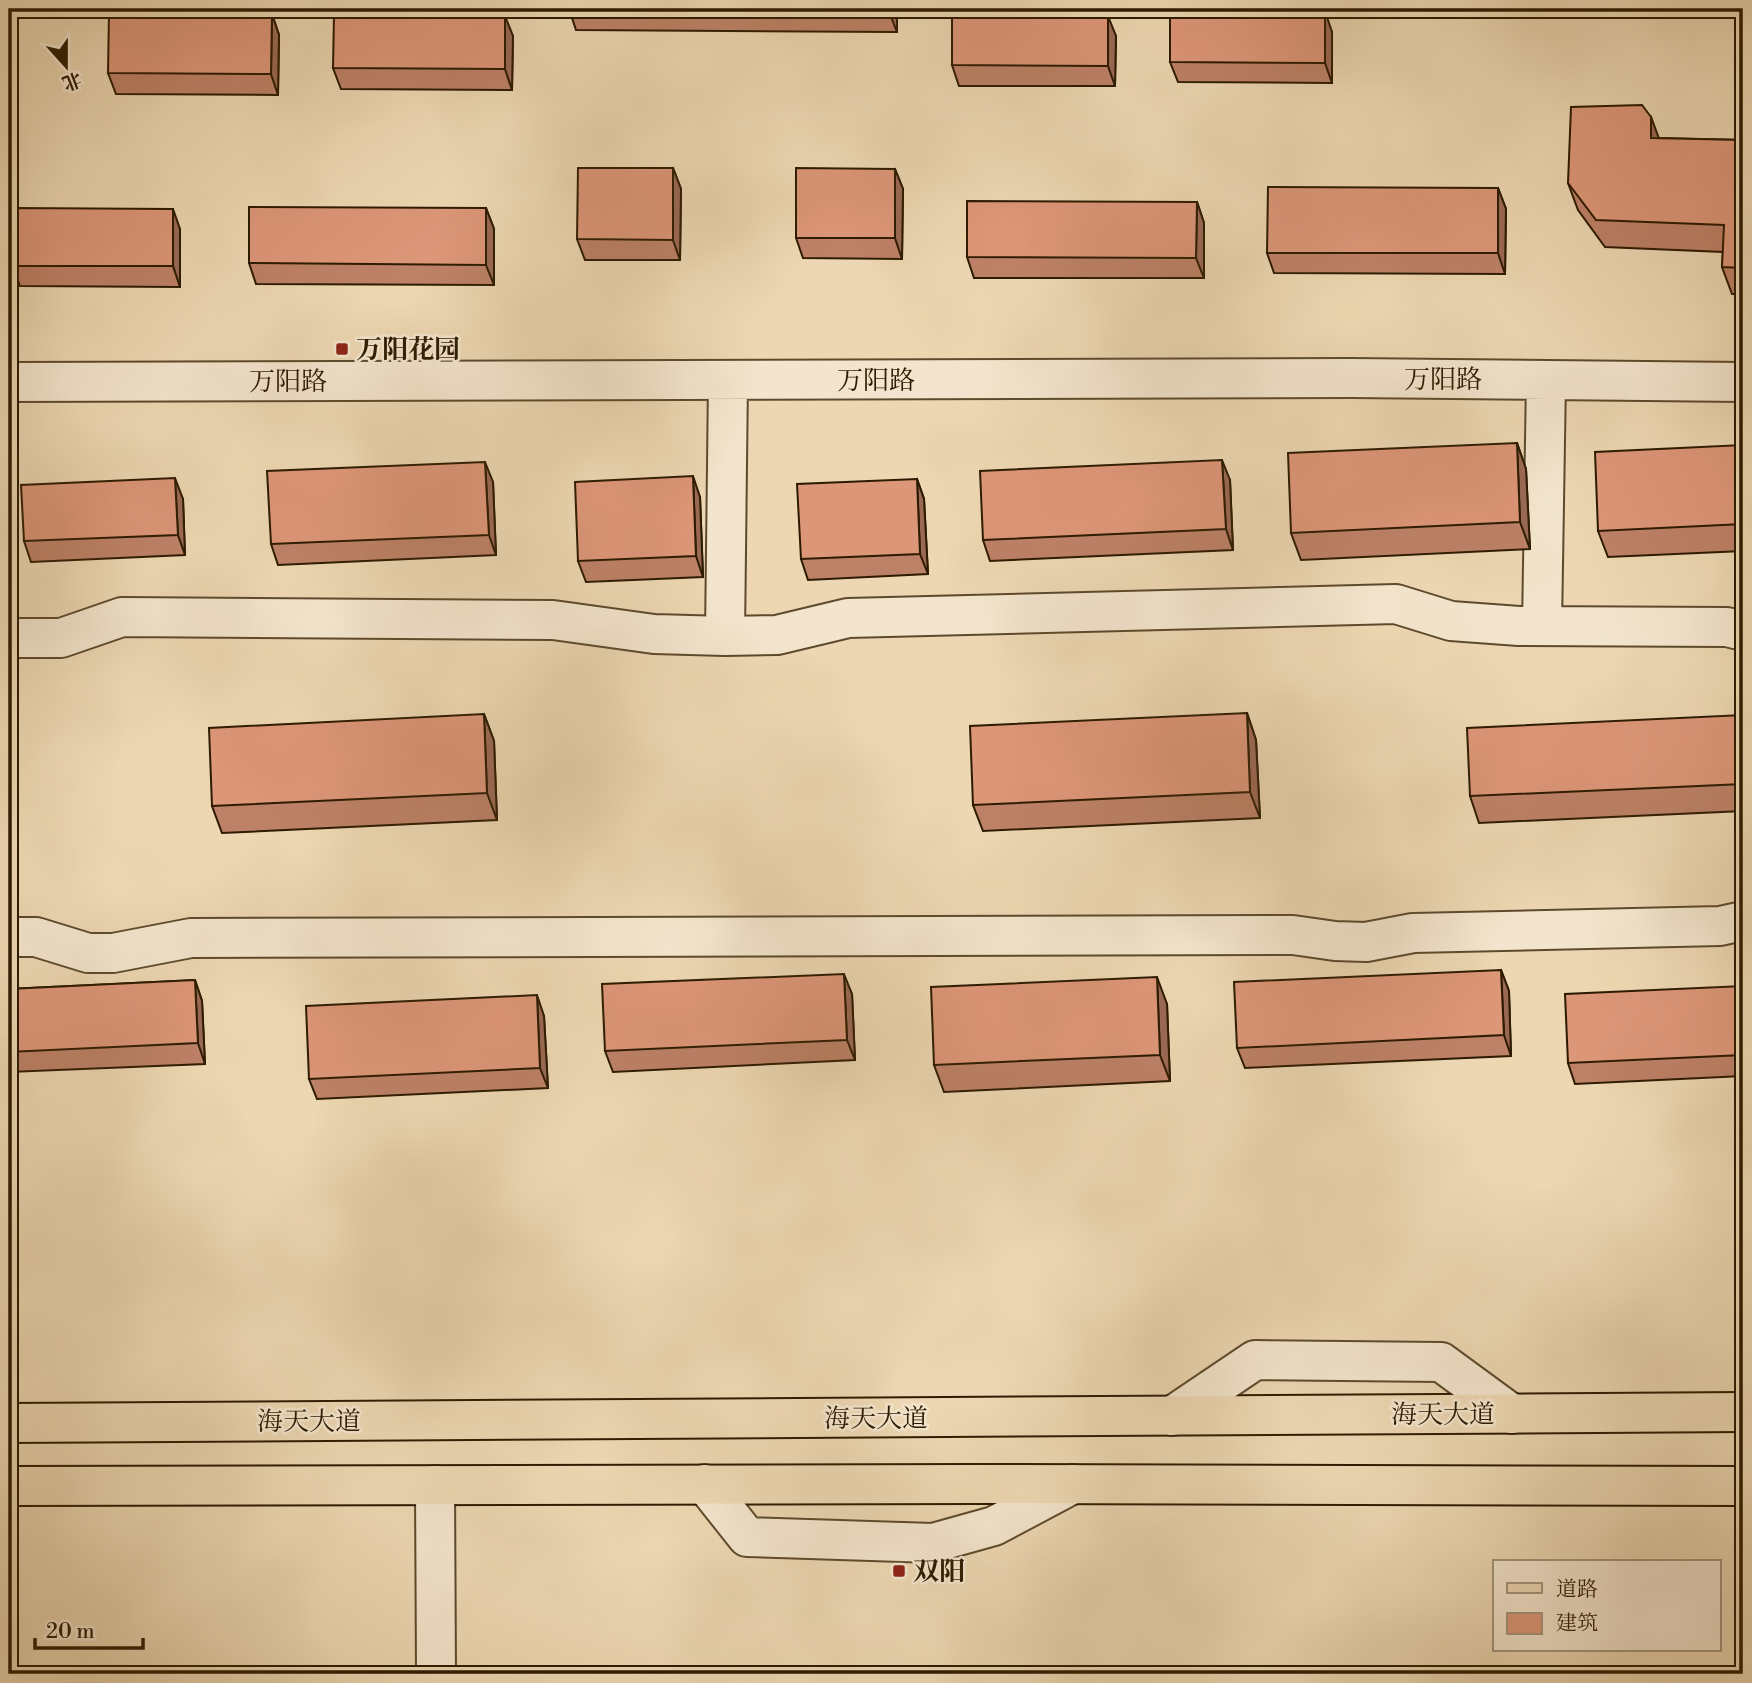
<svg xmlns="http://www.w3.org/2000/svg" width="1752" height="1683" viewBox="0 0 1752 1683" font-family="'Libre Bodoni','Noto Serif SC',serif">
  <rect width="100%" height="100%" fill="#ecd7b2"/>
  <filter id="stains"><feTurbulence type="fractalNoise" baseFrequency=".00286" numOctaves="4"/><feColorMatrix values="0 0 0 0 .2 0 0 0 0 .09 0 0 0 0 .02 0 0 0 .5 -.17"/></filter>
  <radialGradient id="worn" r=".72"><stop offset=".6" stop-color="#630" stop-opacity="0"/><stop offset="1" stop-color="#630" stop-opacity=".3"/></radialGradient>
  <g fill="none" stroke-linecap="round" stroke-linejoin="round">
    <g stroke="#5d4a2c" stroke-width="42">
      <path id="minor" d="M9,382L1351,378L1743,382
        M1542,626L1546,380
        M725,636L728,380
        M9,638H61L122,617L553,620L654,634L725,636L777,635L848,618L1396,604L1451,621L1519,626L1727,627L1743,631
        M9,937H36L88,953H113L191,938L1293,935L1335,941L1366,942L1413,933L1720,926L1743,921
        M1172,1416L1255,1360L1441,1362L1512,1414
        M705,1484L747,1537L933,1543L994,1526L1073,1484
        M435,1485L436,1674"/>
    </g>
    <g stroke="#2d1b00" stroke-width="42">
      <path id="major" d="M9,1423L1743,1412
        M9,1486L977,1484L1743,1486"/>
    </g>
    <use href="#minor" stroke="#f3e5cd" stroke-width="38"/>
    <use href="#major" stroke="#ecd7b2" stroke-width="38"/>
  </g>
  <path fill="#bd8167" stroke="#2d1b00" stroke-width="2" d="M9,9L13,73H9Z
    M569,9H897V32L576,30Z
    M272,14L279,35L278,95L116,94L108,73Z
    M1332,32V83L1178,82L1170,62Z
    M513,36L512,90L341,89L333,68Z
    M1116,36L1115,86H959L952,65Z
    M1651,117L1658,138L1743,140V294H1732L1722,267L1723,252L1605,247L1578,210L1568,183Z
    M673,168L681,189L680,260H585L577,239Z
    M895,169L903,189L902,259L803,258L796,238Z
    M1498,188L1506,209L1505,274L1274,273L1267,253Z
    M1197,202L1204,223V278H974L967,257Z
    M486,208L494,229V285L256,284L249,263Z
    M180,229V287L20,286L13,266Z
    M1517,443L1526,469L1530,549L1301,560L1291,533Z
    M1743,445V551L1608,557L1598,531Z
    M917,479L924,499L928,574L808,580L801,559Z
    M1230,480L1233,550L990,561L983,540Z
    M493,482L496,555L278,565L271,544Z
    M700,497L703,577L586,582L578,561Z
    M183,499L185,555L31,562L24,541Z
    M1247,713L1256,740L1260,818L983,831L973,805Z
    M484,714L494,741L497,820L222,833L212,806Z
    M1743,715V811L1479,823L1470,796Z
    M1501,970L1509,991L1511,1056L1245,1068L1237,1048Z
    M195,980L202,1001L205,1064L9,1072V989Z
    M1743,986V1076L1575,1084L1568,1063Z
    M852,994L855,1060L613,1072L605,1051Z
    M1167,1004L1170,1081L944,1092L934,1065Z
    M544,1016L548,1088L317,1099L309,1079Z"/>
  <path fill="#9a6954" stroke="#2d1b00" stroke-width="2" d="M9,9H14L13,73L9,60Z
    M888,9H897V32Z
    M1325,11L1332,32V83L1325,63Z
    M272,14L279,35L278,95L271,74Z
    M505,16L513,36L512,90L505,69Z
    M1108,16L1116,36L1115,86L1108,66Z
    M1651,117L1661,144L1651,138Z
    M673,168L681,189L680,260L673,240Z
    M895,169L903,189L902,259L895,238Z
    M1498,188L1506,209L1505,274L1498,253Z
    M1197,202L1204,223V278L1196,258Z
    M486,208L494,229V285L486,265Z
    M173,209L180,229V287L173,266Z
    M1517,443L1526,469L1530,549L1520,522Z
    M1222,460L1230,480L1233,550L1226,529Z
    M485,462L493,482L496,555L489,535Z
    M693,476L700,497L703,577L696,556Z
    M175,478L183,499L185,555L178,535Z
    M917,479L924,499L928,574L920,554Z
    M1247,713L1256,740L1260,818L1250,792Z
    M484,714L494,741L497,820L487,793Z
    M1501,970L1509,991L1511,1056L1504,1035Z
    M844,974L852,994L855,1060L847,1040Z
    M1157,977L1167,1004L1170,1081L1160,1055Z
    M195,980L202,1001L205,1064L198,1043Z
    M537,995L544,1016L548,1088L540,1068Z"/>
  <path fill="#dc9678" stroke="#2d1b00" stroke-width="2" d="M1170,11H1325V63L1170,62Z
    M109,14H272L271,74L108,73Z
    M334,15L505,16V69L333,68Z
    M952,15L1108,16V66L952,65Z
    M1642,105L1651,117V138L1743,140V268L1722,267L1724,225L1596,220L1568,183L1571,107Z
    M578,168H673V240L577,239Z
    M796,168L895,169V238H796Z
    M1268,187L1498,188V253H1267Z
    M967,201L1197,202L1196,258L967,257Z
    M249,207L486,208V265L249,263Z
    M14,208L173,209V266H13Z
    M1517,443L1520,522L1291,533L1288,453Z
    M1743,445V524L1598,531L1595,452Z
    M1222,460L1226,529L983,540L980,471Z
    M485,462L489,535L271,544L267,471Z
    M693,476L696,556L578,561L575,482Z
    M175,478L178,535L24,541L21,485Z
    M917,479L920,554L801,559L797,484Z
    M1247,713L1250,792L973,805L970,726Z
    M484,714L487,793L212,806L209,728Z
    M1743,715V784L1470,796L1467,728Z
    M1501,970L1504,1035L1237,1048L1234,982Z
    M844,974L847,1040L605,1051L602,984Z
    M1157,977L1160,1055L934,1065L931,987Z
    M195,980L198,1043L9,1052V989Z
    M1743,986V1055L1568,1063L1565,994Z
    M537,995L540,1068L309,1079L306,1006Z"/>
  <g fill="#8f2418" stroke="#f3e5cd" stroke-width="2.5">
    <rect x="335" y="342" width="14" height="14" rx="3.5"/>
    <rect x="892" y="1564" width="14" height="14" rx="3.5"/>
  </g>
  <g text-anchor="middle" stroke-width="5" stroke-linejoin="round" paint-order="stroke">
    <g font-size="26" font-weight="bold" fill="#2d1b00" stroke="#f3e5cd" text-anchor="start">
      <text x="356" y="358">万阳花园</text>
      <text x="913" y="1580">双阳</text>
    </g>
    <g font-size="26" fill="#2d1b00" stroke="#f3e5cd">
      <text x="1443" y="388">万阳路</text>
      <text x="876" y="389">万阳路</text>
      <text x="288" y="390">万阳路</text>
      <text x="1443" y="1423">海天大道</text>
      <text x="876" y="1427">海天大道</text>
      <text x="309" y="1430">海天大道</text>
    </g>
  </g>
  <rect width="1752" height="1683" fill="none" stroke="#ecd7b2" stroke-width="35"/>
  <rect x="10" y="10" width="1731" height="1662" fill="none" stroke="#2d1b00" stroke-width="3.5"/>
  <rect x="18" y="18" width="1717" height="1648" fill="none" stroke="#2d1b00" stroke-width="2"/>
  <rect x="1493" y="1560" width="228" height="91" fill="#f3e5cd" stroke="#a4947b" stroke-width="2"/>
  <rect x="1507" y="1583" width="35" height="10" fill="#ecd7b2" stroke="#a4947b" stroke-width="2"/>
  <text x="1556" y="1596" font-size="21" fill="#2d1b00">道路</text>
  <rect x="1507" y="1613" width="35" height="21" fill="#dc9678" stroke="#a4947b" stroke-width="2"/>
  <text x="1556" y="1630" font-size="21" fill="#2d1b00">建筑</text>
  <g transform="translate(66 66) rotate(159)" stroke="#f3e5cd" stroke-width="5" paint-order="stroke">
  <path d="M0-5L12 26L0 18L-12 26Z" fill="#2d1b00"/>
  <text y="-10" font-size="19" font-weight="bold" text-anchor="middle" fill="#2d1b00">北</text>
  </g>
  <path d="M35 1638v10h108v-10" fill="none" stroke="#2d1b00" stroke-width="3.5"/>
  <text x="46" y="1638" font-size="21" fill="#2d1b00" stroke="#f3e5cd" stroke-width="5" paint-order="stroke">20 m</text>
  <rect width="100%" height="100%" filter="url(#stains)"/>
  <rect width="100%" height="100%" fill="url(#worn)"/>
</svg>
